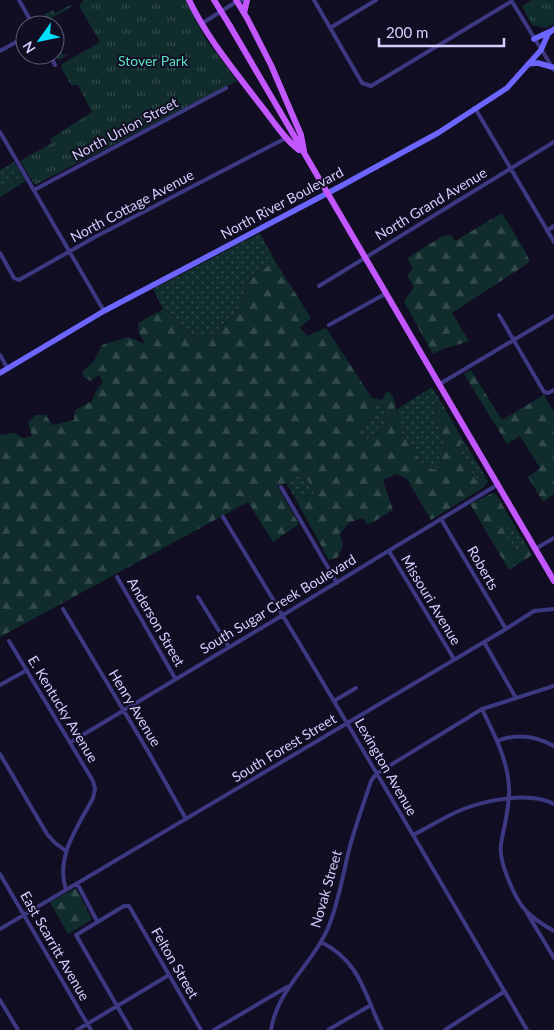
<svg xmlns="http://www.w3.org/2000/svg" width="554" height="1030" viewBox="0 0 554 1030" font-family="Lato,sans-serif">
  <defs>
    <pattern id="grass-dots" width="8" height="8" patternUnits="userSpaceOnUse" patternTransform="scale(1.25)"><rect width="8" height="8" fill="#102c2c"/><path d="M2 2h.1M6 6h.1" fill="none" stroke="#324a4c" stroke-width="1.8" stroke-linecap="round"/></pattern>
    <pattern id="forest-firs" width="22" height="20" patternUnits="userSpaceOnUse" patternTransform="scale(1.25)"><rect width="22" height="20" fill="#102c2c"/><path d="M5 1l3.5 6h-7zM16 11l3.5 6h-7z" fill="#324a4c"/></pattern>
    <pattern id="park-tufts" width="24" height="20" patternUnits="userSpaceOnUse" patternTransform="scale(1.25)"><rect width="24" height="20" fill="#102c2c"/><path d="M3 7l-1-3M5 7V3M7 7l1-3M15 17l-1-3M17 17v-4M19 17l1-3" fill="none" stroke="#324a4c"/></pattern>
  </defs>
  <rect width="100%" height="100%" fill="#110d22"/>
  <path fill="url(#grass-dots)" d="M70,5L73,6L50,19L44,15L53,10L55,13Z
    M55,42L63,55L66,54L67,55L60,60L54,55H55Z
    M14,162L26,181L19,178L0,190V170Z
    M260,233L275,261L247,281L243,302L231,318L211,335L198,338L181,327L175,316L163,309L153,289Z
    M432,387L440,400L436,405L437,422L444,440L440,466L434,470L420,461L401,431L396,410Z
    M372,398L382,400L388,424L372,438L358,439L362,428L377,417Z
    M463,440L485,476L476,479L459,450Z
    M298,474L306,478L316,494L295,498L286,483L292,481Z
    M513,523L526,544L514,552L503,530Z"/>
  <path fill="url(#forest-firs)" d="M19,178L26,181L0,197V190Z
    M502,213L524,249L530,262L452,313L469,341L443,349L433,354L404,302L414,287L407,275L413,268L407,258L443,236L451,235L455,241Z
    M275,261L311,318L300,327L307,336L326,328L372,398L377,417L362,428L359,439L372,438L388,424L382,400L387,391L393,396L401,431L420,461L434,470L440,466L444,440L437,422L436,405L440,400L463,440L459,450L476,479L485,476L488,482L483,488L431,520L407,479L397,474L383,480L393,510L368,525L362,518L349,523L340,534L343,546L338,557L329,560L295,498L316,494L306,478L298,474L292,481L277,486L299,524L273,542L248,502L0,637V435L14,433L23,438L32,436L28,423L35,415H46L52,425L74,420L75,410L92,401L96,391L103,382L99,375L91,381L83,377V371L94,361L102,345L128,337L145,344L139,333L138,323L163,309L175,316L181,327L197,338L211,335L231,318L243,302L247,281Z
    M471,370L502,420L544,395L554,412V494L543,502L528,477L540,468L520,436L507,444L464,374Z
    M493,493L496,494L513,523L504,531L514,552L526,544L532,555L509,570L470,504Z
    M76,888L92,920L68,934L50,902Z"/>
  <path fill="url(#park-tufts)" d="M83,0H186L205,38L237,81L35,185L20,161L52,143L50,139L92,112L78,85H71L61,67L62,64L100,42L79,6Z
    M532,0H554V24L546,28L532,25L522,6Z"/>
  <g fill="none" stroke-linecap="round" stroke-linejoin="round">
    <path stroke="#3c3882" stroke-width="4" d="M19,0L33,25
      M314,0L362,83L371,86L512,1
      M511,0L554,70
      M201,24L236,2L244,0
      M330,28L376,0
      M0,51L25,37
      M50,55L55,65
      M475,108L554,242
      M0,132L104,311
      M34,190L226,88
      M547,231L554,226
      M0,253L14,278L19,280L95,237L286,138
      M319,286L554,142
      M499,315L544,392L548,393L554,390
      M329,325L385,294
      M0,355L8,369
      M438,385L554,316
      M281,487L337,583
      M223,517C327,687 427,858 527,1030
      M441,519L506,629
      M535,549L554,538
      M389,551L454,659
      M117,577L175,678
      M198,597L229,647
      M63,609L149,753L186,819
      M9,641L93,781L95,789L93,798C78,827 55,856 66,890
      M484,642L516,698
      M0,685L27,670
      M334,701L356,688
      M482,709C494,734 508,760 509,788C510,808 504,825 501,844C498,861 515,899 526,911C534,919 545,926 554,931
      M497,741C517,733 536,736 554,746
      M71,742L283,615L497,485
      M0,754L47,834L55,843L66,851
      M413,835C429,827 444,817 461,810C486,800 529,791 554,804
      M0,874L91,1030
      M77,883L97,921
      M527,913L554,958
      M0,929L506,629L534,611L554,609
      M321,942C361,962 364,994 382,1030
      M0,1000L18,1030
      M77,1030L169,975
      M131,1030L76,935L124,906H129L201,1030
      M214,1030L287,987
      M271,1030C277,989 313,964 328,928C339,902 343,873 350,846C356,824 364,803 371,781L376,774L482,709L554,686
      M328,1030L371,1005
      M445,1030L505,991"/>
    <path stroke="#6c66ff" stroke-width="5.5" d="M534,39L551,31
      M528,64L538,63L552,67
      M0,373L104,311L341,186L438,133L507,88L541,50L548,34L554,29"/>
    <path stroke="#c256ff" stroke-width="6" d="M189,0C207,38 234,70 259,103C272,119 283,138 299,150
      M236,0L247,18L271,65L301,135L304,151
      M244,13L247,0
      M230,26L554,581"/>
    <path stroke="#c256ff" stroke-width="6" d="M214,0L230,26"/>
  </g>
  <g text-anchor="middle" stroke-width="4" stroke-linejoin="round" paint-order="stroke">
    <g font-size="14" fill="#5ae0c0" stroke="#110d22">
      <text x="153" y="66">Stover Park</text>
    </g>
    <g font-size="14" fill="#d5cfff" stroke="#110d22">
      <text transform="translate(125 129) rotate(-28)" y="5">North Union Street</text>
      <text transform="translate(282 203) rotate(-28)" y="5">North River Boulevard</text>
      <text transform="translate(431 204) rotate(-31)" y="5">North Grand Avenue</text>
      <text transform="translate(132 206) rotate(-28)" y="5">North Cottage Avenue</text>
      <text transform="translate(483 568) rotate(60)" y="5">Roberts</text>
      <text transform="translate(431 600) rotate(59)" y="5">Missouri Avenue</text>
      <text transform="translate(278 604) rotate(-31)" y="5">South Sugar Creek Boulevard</text>
      <text transform="translate(156 622) rotate(60)" y="5">Anderson Street</text>
      <text transform="translate(135 708) rotate(59)" y="5">Henry Avenue</text>
      <text transform="translate(63 709) rotate(59)" y="5">E. Kentucky Avenue</text>
      <text transform="translate(284 748) rotate(-31)" y="5">South Forest Street</text>
      <text transform="translate(386 767) rotate(60)" y="5">Lexington Avenue</text>
      <text transform="translate(326 889) rotate(-74)" y="5">Novak Street</text>
      <text transform="translate(55 946) rotate(60)" y="5">East Scarritt Avenue</text>
      <text transform="translate(175 963) rotate(60)" y="5">Felton Street</text>
    </g>
  </g>
  <g transform="translate(40 40) rotate(237)"><circle r="24" fill="#110d22" stroke="#5f5b7a"/>
  <path d="M0-4L9 19L0 12L-9 19Z" fill="#00ddfa"/>
  <text y="-8" font-size="14" font-weight="bold" text-anchor="middle" fill="#d5cfff">N</text>
  </g>
  <path d="M379 38v8h125v-8" fill="none" stroke="#d5cfff" stroke-width="2.5"/>
  <text x="386" y="38" font-size="15" fill="#d5cfff" stroke="#110d22" stroke-width="4" paint-order="stroke">200 m</text>
</svg>
